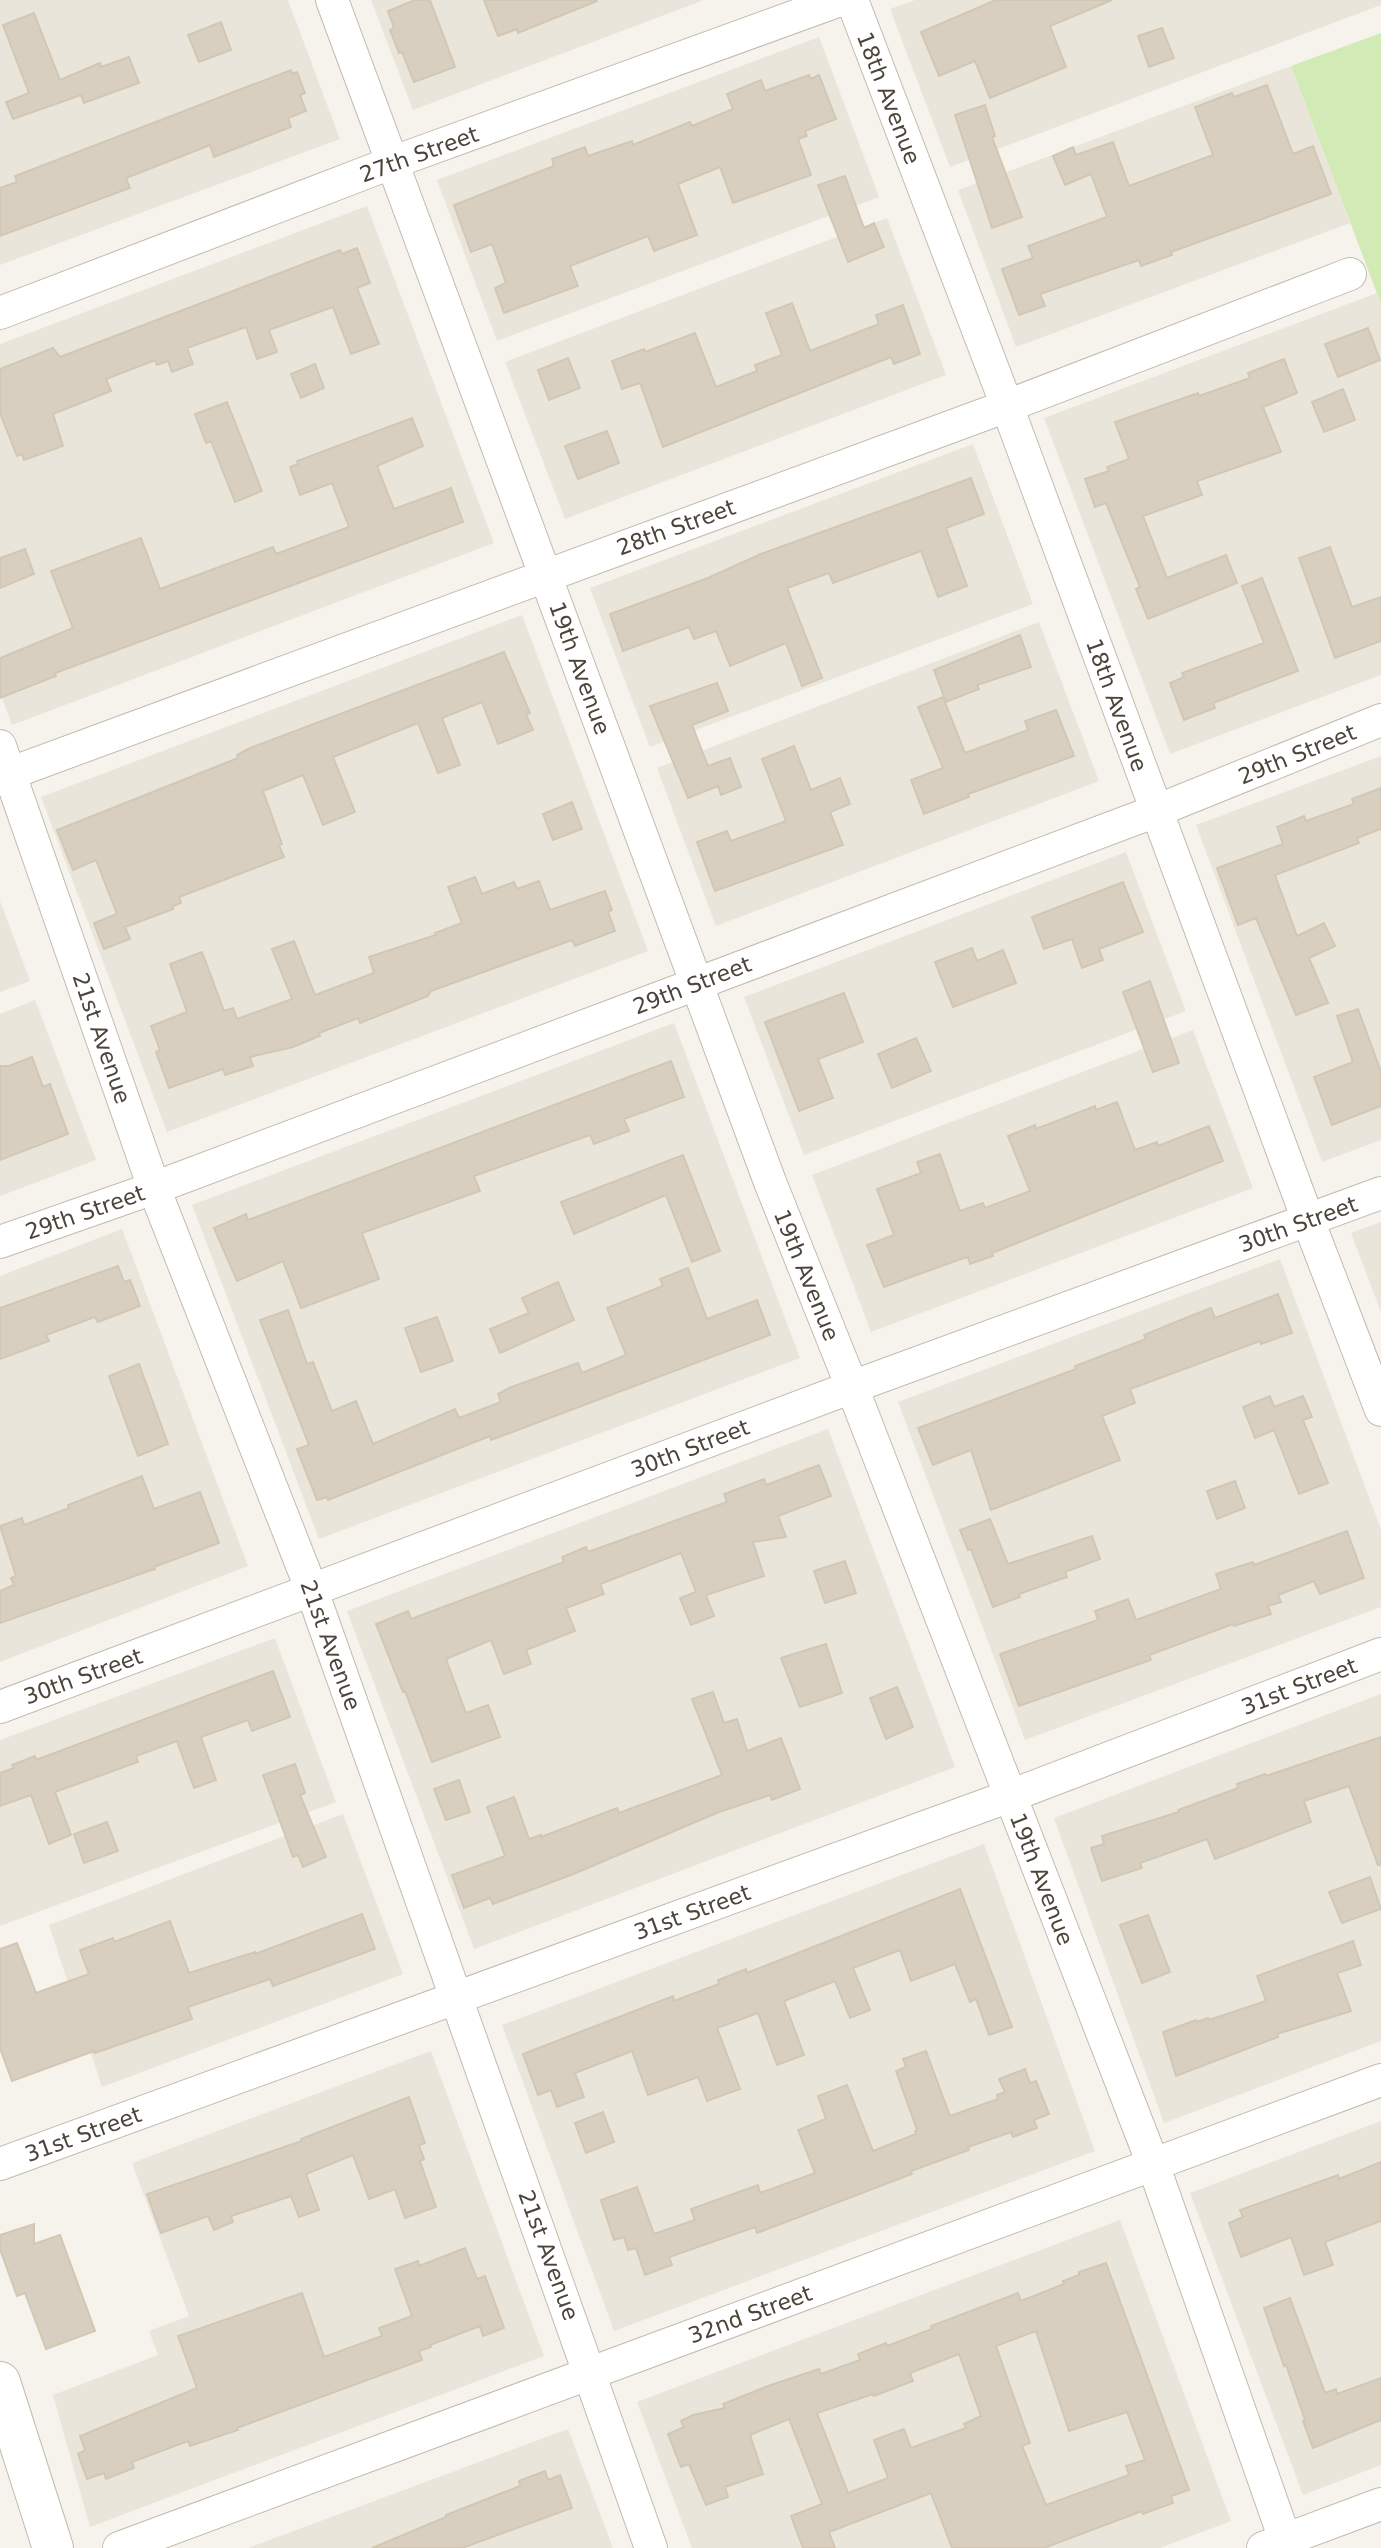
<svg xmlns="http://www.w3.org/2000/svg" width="1381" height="2548" viewBox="0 0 1381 2548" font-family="'DejaVu Sans',sans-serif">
  <rect width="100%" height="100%" fill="#f6f3ec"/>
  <path fill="#eae5da" d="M0,0H288L340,139L0,265Z
    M371,0H704L413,110Z
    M915,0H1381V5L950,167L890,9Z
    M819,37L879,197L497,341L437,180Z
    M1291,66L1350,223L1016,347L958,190Z
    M367,206L494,543L12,725L0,693V344Z
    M887,218L946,375L565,519L505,362Z
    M1377,293L1381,304V675L1170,754L1044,418Z
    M973,444L1033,604L650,747L590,588Z
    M522,615L648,951L167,1132L41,797Z
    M1039,622L1099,781L716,926L657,768Z
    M1381,756V1140L1322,1162L1196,825Z
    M1126,852L1186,1011L804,1155L744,997Z
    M0,901L30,981L0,992Z
    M35,1000L96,1160L0,1196V1014Z
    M674,1023L800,1358L319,1539L192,1205Z
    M1193,1030L1253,1188L871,1332L812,1175Z
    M1381,1222V1312L1351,1233Z
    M122,1229L248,1566L0,1662V1276Z
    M1280,1259L1381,1529V1607L1025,1740L898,1402Z
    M828,1429L955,1767L474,1949L347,1611Z
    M275,1638L336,1802L0,1926V1740Z
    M1381,1694V2041L1164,2123L1054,1818Z
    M343,1814L403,1974L102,2087L49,1925Z
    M984,1844L1095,2151L614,2331L502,2025Z
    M431,2051L544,2356L90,2527L53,2395L158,2355L149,2331L189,2316L132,2163Z
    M1381,2121V2465L1303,2495L1190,2193Z
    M1120,2220L1231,2521L1160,2548H692L637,2402Z
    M568,2429L613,2548H248Z"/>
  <path fill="#d2eab5" d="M1381,33V304L1291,66Z"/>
  <path fill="#d8cfc1" stroke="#d3c7b4" stroke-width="2" fill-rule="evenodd" d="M415,0H430L455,67L414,82L402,52L399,53L390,30L394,28L388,11Z
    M484,0H597V1L518,33L517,29L498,36Z
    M996,0H1112L1050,26L1066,67L990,98L975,61L939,76L921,32Z
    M34,13L60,80L100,63L101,67L129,57L139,83L84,103L81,95L13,119L6,102L29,93L3,25Z
    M221,22L231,50L199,62L188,35Z
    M1162,28L1174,58L1149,67L1138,36Z
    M291,70L292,74L297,72L305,93L300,95L306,111L288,118L291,127L214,157L210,145L126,178L130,188L0,236V188L17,182L15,176Z
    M809,75L811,79L819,75L836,119L805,131L807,136L798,139L811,175L733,203L720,167L678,184L697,235L654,251L648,236L570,266L578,286L504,313L495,288L506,283L492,244L471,252L454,205L554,166L552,159L585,147L588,156L632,141L633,145L690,122L692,126L733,109L727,94L761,80L765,91Z
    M1267,85L1293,154L1313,146L1331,194L1171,252L1172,255L1141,266L1139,260L1040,294L1045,306L1019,315L1002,269L1033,258L1028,246L1107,217L1091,174L1065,185L1053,156L1073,147L1076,155L1113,142L1129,186L1213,155L1195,107L1232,93L1234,97Z
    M985,105L995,136L992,137L1022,217L992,228L955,115Z
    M845,176L864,228L874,223L884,247L848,262L818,185Z
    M357,248L370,283L357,288L379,344L351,354L333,307L269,330L277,352L257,359L246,327L187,348L193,364L172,372L168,361L157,365L155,360L106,379L111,391L53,414L63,446L24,460L22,454L17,456L0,413V369L53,348L60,357L340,250L342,254Z
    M792,303L810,351L879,324L876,315L903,305L920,354L894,364L891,357L663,447L640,383L622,389L612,361L644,349L645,352L695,333L716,387L757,371L755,365L782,355L766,313Z
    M1368,328L1380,360L1338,377L1325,344Z
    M568,358L580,388L549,400L538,370Z
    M1284,359L1297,393L1263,407L1281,452L1197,481L1202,495L1143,516L1167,578L1226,555L1237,583L1148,619L1136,589L1140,587L1106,503L1095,507L1085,479L1109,471L1107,467L1129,459L1115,422L1198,393L1199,396L1250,378L1248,373Z
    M315,364L324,388L301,398L291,374Z
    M1343,389L1355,420L1324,432L1312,402Z
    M227,402L262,491L235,502L211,441L206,443L195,414Z
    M412,418L423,446L377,466L394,509L451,488L463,522L55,673L56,676L0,698V658L73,628L51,571L141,538L160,589L273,547L276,554L349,527L332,483L300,495L290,467L298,464L297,461Z
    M607,431L619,463L578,479L565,446Z
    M971,478L984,514L946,528L967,586L938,597L921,551L833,583L829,573L787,588L822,678L802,686L786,643L730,666L716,631L694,639L689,627L623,651L610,614L708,578L761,554Z
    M1330,547L1352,607L1381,597V641L1335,658L1299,558Z
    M25,549L34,574L0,588V558Z
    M1262,578L1298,671L1213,703L1215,708L1184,720L1170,683L1184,677L1182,673L1264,643L1242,586Z
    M1020,635L1031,667L977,685L979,689L946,702L934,670Z
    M504,652L530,713L526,714L533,730L498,744L482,702L442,718L460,765L438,773L418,723L333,757L355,812L323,825L303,775L263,791L282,844L279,845L284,857L179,897L181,903L173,906V909L125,927L130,939L104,949L94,923L117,914L96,860L73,870L57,830L238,758L237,755L250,748Z
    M717,683L728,711L692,725L708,766L730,758L741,787L721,795L718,786L688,798L650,706Z
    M943,697L965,753L1028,730L1025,721L1056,710L1074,756L968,794L969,797L924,814L911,780L943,768L918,707Z
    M794,746L811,790L840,778L850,804L830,812L843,845L715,891L697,842L727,831L731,841L786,821L762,759Z
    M1381,788V829L1357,838L1359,843L1275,875L1297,936L1324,923L1335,946L1309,958L1328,1003L1296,1015L1256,918L1238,925L1217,868L1283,844L1277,827L1304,816L1306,821L1354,804L1352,799Z
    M572,802L582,829L553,840L543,814Z
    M475,877L482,894L514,882L517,889L539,881L550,910L605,891L612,910L608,912L615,931L575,946L572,940L431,991L428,996L360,1023L358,1018L319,1033L320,1036L293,1047L250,1057L253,1066L225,1075L223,1069L169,1088L156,1052L160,1050L151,1026L187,1012L170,964L202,952L224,1011L233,1008L237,1019L292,999L272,949L294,941L315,995L374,973L369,957L436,935L435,933L462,923L448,887Z
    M1123,882L1143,932L1099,949L1103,960L1082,968L1072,939L1044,949L1032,917Z
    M972,948L977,961L1003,950L1016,983L953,1007L935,962Z
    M1150,981L1179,1063L1153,1072L1123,992Z
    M844,993L863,1042L818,1059L833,1098L799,1111L765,1022Z
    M1358,1009L1381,1072V1106L1332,1125L1314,1077L1353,1062L1337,1016Z
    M916,1038L931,1071L892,1088L878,1054Z
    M32,1057L43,1087L50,1084L68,1134L0,1160V1066H9Z
    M671,1061L684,1097L624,1119L629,1131L594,1144L590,1135L474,1176L480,1191L362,1233L379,1279L301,1308L283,1261L237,1281L214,1228L246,1214L248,1220Z
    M1117,1102L1135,1150L1157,1142L1158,1146L1209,1126L1223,1161L992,1253L993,1256L970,1264L968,1257L958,1260L884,1287L867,1245L894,1235L877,1189L921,1173L917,1162L940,1154L960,1211L983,1203L985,1208L1030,1191L1008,1136L1035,1125L1036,1129L1095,1106L1096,1110Z
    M683,1155L720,1251L692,1262L666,1195L574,1234L561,1202Z
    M118,1266L124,1282L130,1280L140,1306L98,1322L95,1317L46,1335L49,1341L0,1359V1308Z
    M688,1268L707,1319L757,1300L770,1335L491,1440L490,1436L328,1500L327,1497L317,1500L297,1449L309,1445L260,1320L288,1310L307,1364L313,1362L332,1411L356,1401L373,1444L455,1409L459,1418L501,1402L498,1394L509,1388L578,1363L582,1373L626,1355L607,1308L663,1286L660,1279Z
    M558,1282L574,1320L500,1353L490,1329L529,1313L522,1298Z
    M1278,1294L1292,1333L1261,1344L1260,1341L1130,1389L1135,1403L1102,1416L1120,1460L991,1510L971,1450L933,1465L918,1428L1076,1369L1075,1366L1146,1339L1144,1335L1193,1315L1211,1308L1215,1318Z
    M437,1317L453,1361L421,1372L405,1328Z
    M139,1364L168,1444L138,1456L109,1376Z
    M1270,1396L1274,1407L1303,1396L1312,1417L1303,1420L1328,1483L1299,1494L1274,1430L1255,1438L1243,1407Z
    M819,1465L831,1496L778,1516L786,1537L753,1542L764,1576L706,1595L714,1616L691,1625L680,1598L696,1592L681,1553L600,1584L604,1594L566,1608L575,1631L526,1650L531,1664L504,1674L491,1640L446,1659L466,1713L488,1705L500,1737L432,1762L405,1691L403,1692L376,1624L408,1611L411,1619L564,1562L562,1557L586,1547L588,1552L727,1502L724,1494L764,1479L766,1485Z
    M142,1476L154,1509L200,1492L219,1543L154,1567L155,1569L0,1623V1591L14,1585L11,1578L16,1576L0,1526L22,1518L24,1525L69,1508L68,1505Z
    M1235,1481L1245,1508L1217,1519L1207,1491Z
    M990,1519L1008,1564L1092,1536L1100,1559L1065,1572L1067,1577L1019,1594L1020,1597L993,1607L971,1549L968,1550L960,1530Z
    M1347,1531L1364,1578L1320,1594L1314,1581L1278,1595L1281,1602L1268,1606L1271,1614L1234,1626L1233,1624L1149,1655L1151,1660L1019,1706L1000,1654L1098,1620L1095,1611L1128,1599L1136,1620L1221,1589L1216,1574L1253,1562L1254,1565Z
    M845,1561L856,1593L825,1603L814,1571Z
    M826,1644L842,1693L800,1707L781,1658Z
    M273,1671L290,1717L252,1731L248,1720L201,1737L216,1780L194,1788L177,1741L136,1756L138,1762L55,1792L71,1835L49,1844L31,1795L0,1806V1773L14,1768L12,1765L35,1756L36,1760Z
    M897,1687L913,1727L886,1739L870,1698Z
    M713,1692L724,1723L737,1719L747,1751L781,1738L800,1789L772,1800L770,1795L719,1812L571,1875L493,1904L490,1898L464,1908L452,1875L505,1856L487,1807L514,1797L529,1839L541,1835V1837L617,1808L619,1813L722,1775L692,1699Z
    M1381,1737V1865H1378L1349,1786L1304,1801L1311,1822L1215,1859L1207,1839L1140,1863L1142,1868L1102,1881L1091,1848L1104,1844L1102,1836L1179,1812L1178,1810L1238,1788L1237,1784L1265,1774L1266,1776Z
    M295,1764L305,1793L300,1795L326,1857L303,1867L298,1855L293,1857L263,1775Z
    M459,1780L470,1812L446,1820L434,1789Z
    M107,1822L118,1851L84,1863L74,1834Z
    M1370,1877L1381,1909L1342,1923L1329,1892Z
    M960,1889L1012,2027L989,2035L976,1999L970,2002L955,1964L911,1981L900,1950L853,1968L870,2010L850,2018L835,1981L784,2001L804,2055L777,2065L758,2013L717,2028L740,2089L707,2101L698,2077L648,2095L632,2051L575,2073L584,2097L557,2107L551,2090L538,2095L523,2054L673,1996L674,2001L719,1984L718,1980L746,1969L747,1973Z
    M362,1914L375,1949L273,1986L270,1979L188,2007L192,2019L95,2053L94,2051L12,2081L0,2048V1949L17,1943L36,1993L89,1974L80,1950L113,1938L114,1942L170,1921L189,1973L255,1952V1954Z
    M1148,1915L1170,1972L1142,1983L1120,1925Z
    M1353,1941L1361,1965L1337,1973L1351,2011L1277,2034L1278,2037L1176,2076L1163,2032L1196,2020L1197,2022L1208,2018L1209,2020L1266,2001L1257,1976Z
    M926,2051L950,2116L998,2099L997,2095L1005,2092L999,2079L1025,2069L1030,2083L1036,2081L1049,2114L1034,2120L1037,2128L1013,2137L1011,2132L968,2147L969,2150L911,2171L912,2174L757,2233L755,2227L669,2257L672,2265L645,2275L636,2248L628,2250L624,2237L614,2240L601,2200L637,2187L654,2234L695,2220L691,2209L758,2185L760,2193L815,2173L798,2130L826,2119L818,2096L847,2085L873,2151L916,2134L915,2131L917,2130L896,2071L906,2067L903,2059Z
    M409,2097L425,2143L419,2145L424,2159L420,2161L436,2207L405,2218L395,2189L369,2199L353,2155L306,2174L319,2210L299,2217L291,2196L231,2216L233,2222L214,2230L208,2216L161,2233L147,2194L302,2141L301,2139Z
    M603,2112L614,2142L586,2153L575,2123Z
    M1381,2162V2221L1325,2242L1333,2265L1304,2275L1291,2237L1241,2257L1229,2223L1243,2217L1240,2210L1338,2175L1339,2179Z
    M34,2224V2244L60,2235L95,2331L46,2349L25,2293L17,2296L0,2249V2235Z
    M465,2248L477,2279L485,2276L504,2328L483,2336L480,2326L430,2345L431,2347L419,2351L422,2360L237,2428L238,2430L190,2446L188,2441L132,2462L134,2468L106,2479L104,2473L87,2479L78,2454L85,2450L80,2436L197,2388L178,2336L302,2293L324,2357L382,2336L379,2328L412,2316L395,2269L418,2261L419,2266Z
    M1106,2263L1189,2490L1171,2496L1173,2503L1143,2514L1142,2511L1044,2548H952L931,2493L829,2532L835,2548H803L791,2516L822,2504L789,2419L750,2435L763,2474L725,2487L728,2497L706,2505L689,2464L681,2467L668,2434L684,2427L681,2421L693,2415L725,2408L723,2404L768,2386L819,2369L821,2374L860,2360L858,2354L886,2343L887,2346L932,2329L931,2326L1018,2293L1021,2301L1064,2284L1063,2281L1079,2275V2272ZM1036,2331L1069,2431L1127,2412L1145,2460L1126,2466L1129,2475L1046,2505L1022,2446L1030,2443L996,2346ZM959,2354L981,2416L964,2424L966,2428L911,2448L904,2429L874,2440L888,2478L848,2493L817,2413L873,2394L874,2396L913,2381L910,2373Z
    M1290,2298L1325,2393L1336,2389L1337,2394L1381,2378V2420L1313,2448L1303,2421L1305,2420L1286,2365L1284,2366L1264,2308Z
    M545,2471L548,2480L560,2475L572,2508L462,2548H372L446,2517V2515L520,2486L519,2481Z"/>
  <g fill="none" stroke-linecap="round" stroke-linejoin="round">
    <g stroke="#c2bbae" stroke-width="34">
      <path id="minor" d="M332,0L770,1182L852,1387L1153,2164L1288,2548
        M852,0L1007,406L1308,1220L1381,1410
        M0,313L391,163L840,0
        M0,746L154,1188L312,1591L651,2548
        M0,777L1007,406L1350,274
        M0,1242L154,1188L1156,811L1381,720
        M0,1707L852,1387L1381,1193
        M0,2164L1010,1796L1381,1654
        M119,2548L1381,2080
        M1263,2548L1381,2504"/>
    </g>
    <g stroke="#c2bbae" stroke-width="42">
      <path id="tertiary" d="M0,2382L53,2548"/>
    </g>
    <use href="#minor" stroke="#fff" stroke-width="32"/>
    <use href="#tertiary" stroke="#fff" stroke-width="40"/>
  </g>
  <g text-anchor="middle" stroke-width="6" stroke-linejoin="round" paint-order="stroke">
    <g font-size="22" fill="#4b4439" stroke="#fff">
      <text transform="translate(889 98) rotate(69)" y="8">18th Avenue</text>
      <text transform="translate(419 154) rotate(-20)" y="8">27th Street</text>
      <text transform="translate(676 527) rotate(-20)" y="8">28th Street</text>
      <text transform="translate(580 668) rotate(70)" y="8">19th Avenue</text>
      <text transform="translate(1117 705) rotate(70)" y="8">18th Avenue</text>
      <text transform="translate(1297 754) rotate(-22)" y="8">29th Street</text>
      <text transform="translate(692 985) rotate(-21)" y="8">29th Street</text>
      <text transform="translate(102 1038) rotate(71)" y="8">21st Avenue</text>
      <text transform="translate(85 1212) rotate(-19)" y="8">29th Street</text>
      <text transform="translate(1298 1224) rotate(-20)" y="8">30th Street</text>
      <text transform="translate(807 1275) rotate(68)" y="8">19th Avenue</text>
      <text transform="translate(690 1448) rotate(-21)" y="8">30th Street</text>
      <text transform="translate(331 1645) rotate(70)" y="8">21st Avenue</text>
      <text transform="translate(83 1676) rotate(-20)" y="8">30th Street</text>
      <text transform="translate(1299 1686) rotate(-21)" y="8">31st Street</text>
      <text transform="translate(1042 1879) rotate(69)" y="8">19th Avenue</text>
      <text transform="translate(692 1912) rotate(-20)" y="8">31st Street</text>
      <text transform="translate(83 2134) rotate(-20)" y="8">31st Street</text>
      <text transform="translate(549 2255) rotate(70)" y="8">21st Avenue</text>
      <text transform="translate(750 2314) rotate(-20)" y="8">32nd Street</text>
    </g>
  </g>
</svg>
